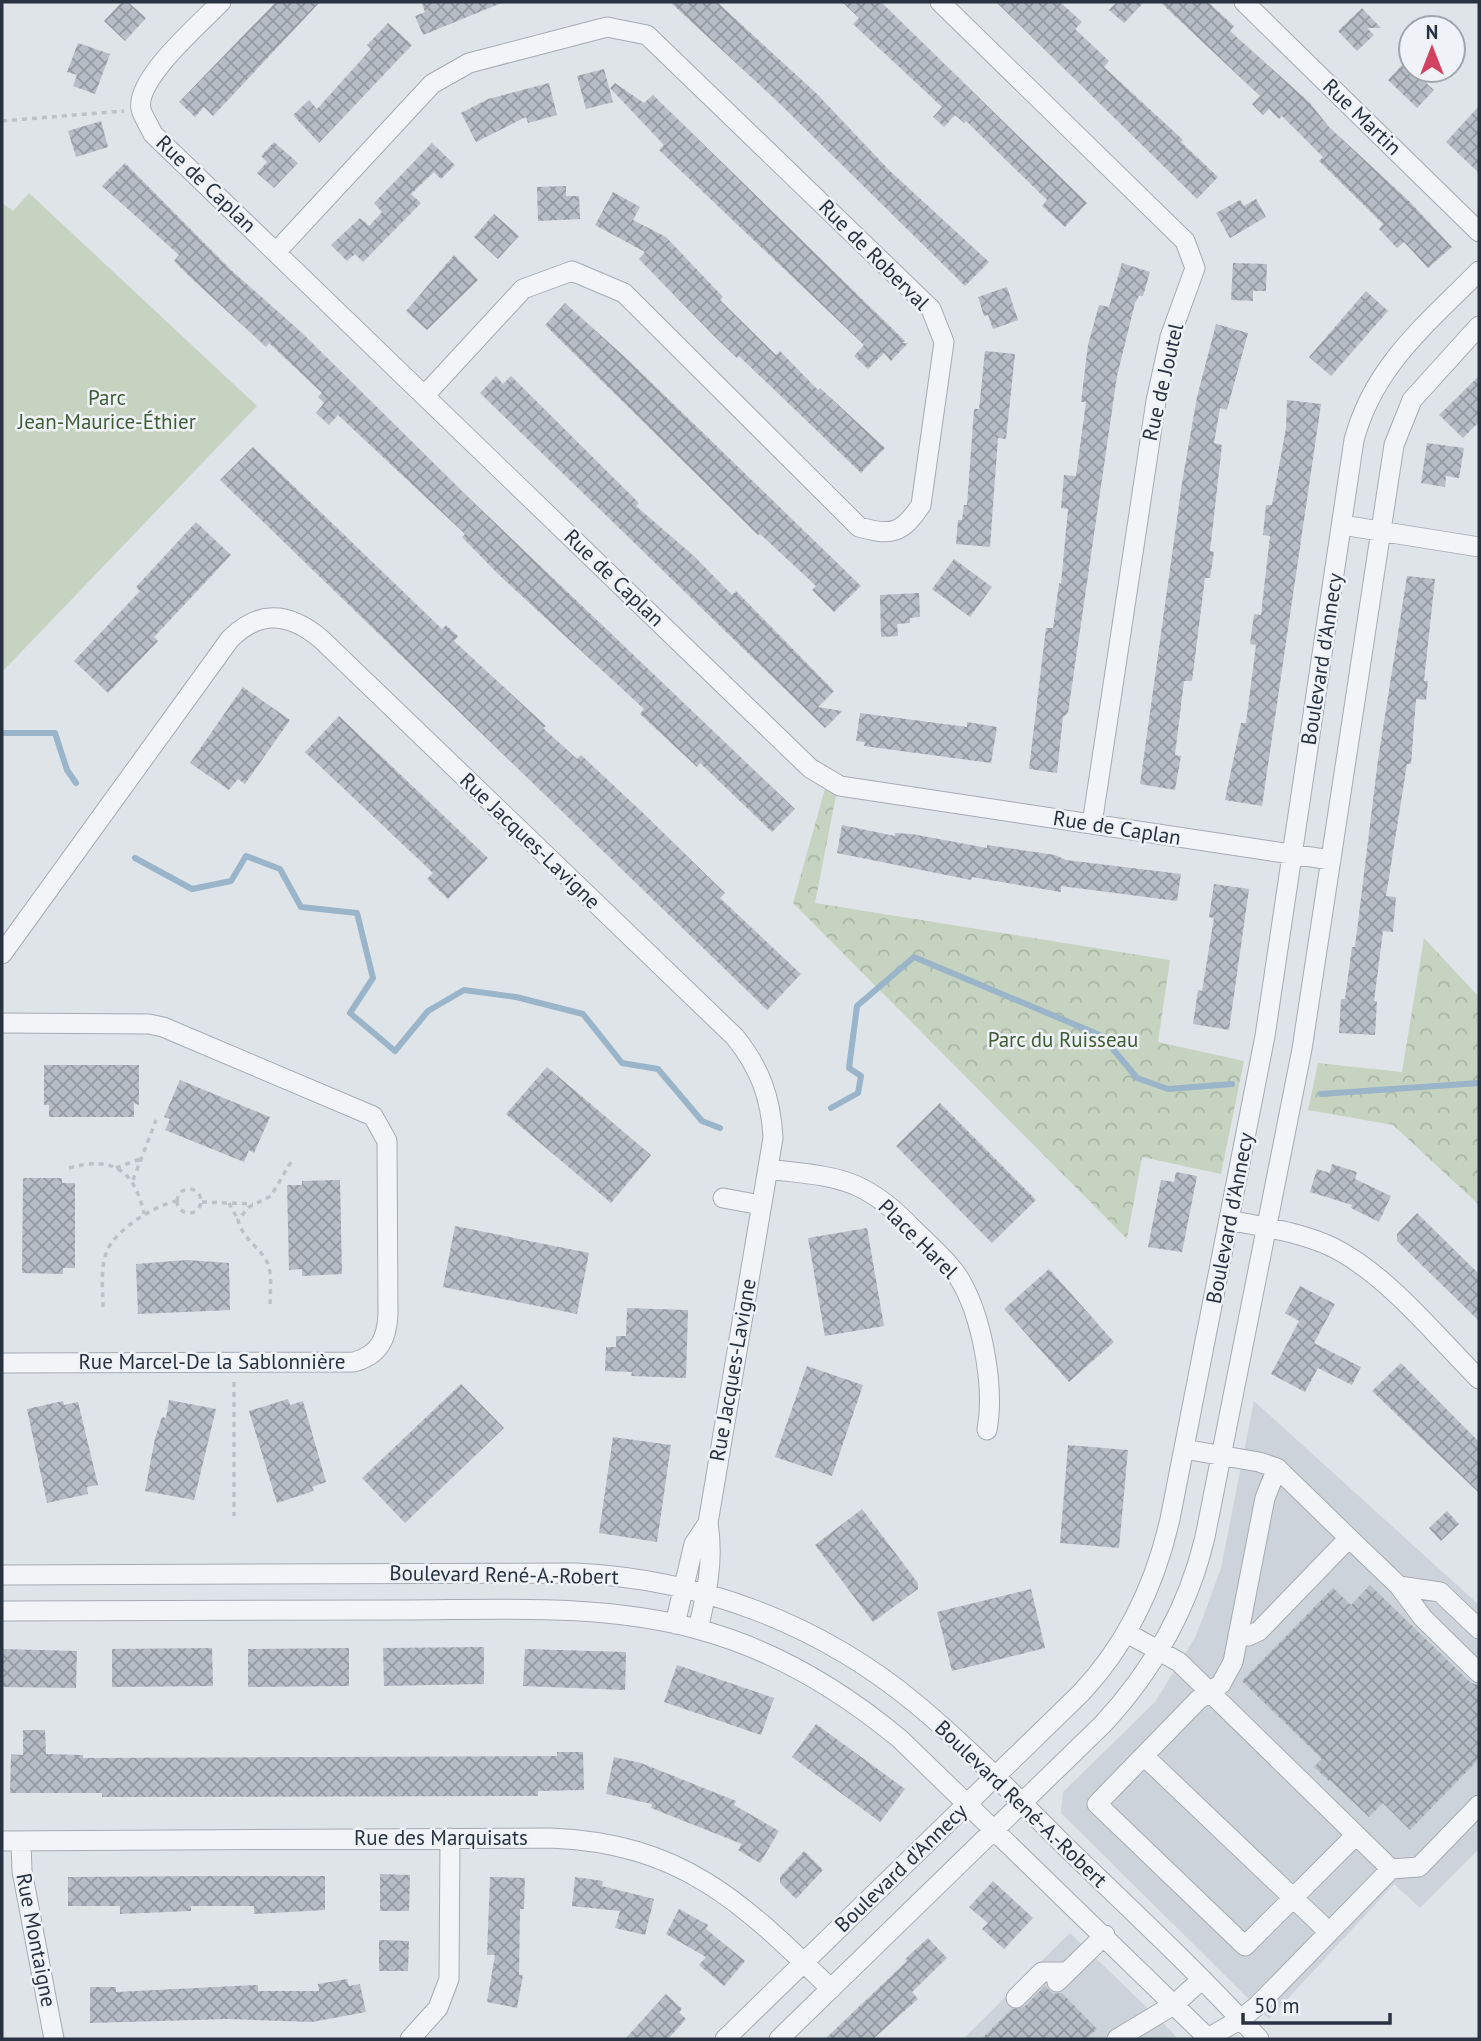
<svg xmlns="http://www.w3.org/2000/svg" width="1481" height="2041" viewBox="0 0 1481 2041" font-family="'PT Sans',sans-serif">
  <defs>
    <pattern id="park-crowns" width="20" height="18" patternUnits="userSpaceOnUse" patternTransform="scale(1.75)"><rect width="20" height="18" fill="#c6d3c0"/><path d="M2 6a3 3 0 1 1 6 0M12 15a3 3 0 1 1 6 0" fill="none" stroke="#aab6a6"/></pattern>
    <pattern id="building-cross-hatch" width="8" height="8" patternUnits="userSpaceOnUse" patternTransform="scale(1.75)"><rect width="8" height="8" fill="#b6bdc6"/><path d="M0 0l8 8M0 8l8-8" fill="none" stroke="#949aa2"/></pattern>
  </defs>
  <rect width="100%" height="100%" fill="#dfe4e9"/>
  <path fill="#cdd3db" d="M1254,1401L1479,1605V1849L1420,1908L1394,1884L1269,2019L1061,1813L1063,1792L1155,1702L1196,1636L1221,1568Z
    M1070,1933L1170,2030L1178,2039H963Z"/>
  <path fill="url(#park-crowns)" d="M828,778L839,780L815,903L1170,960L1158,1042L1244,1061L1221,1174L1142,1157L1127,1239L793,903Z
    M1424,938L1479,997V1205L1393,1125L1308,1110L1318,1063L1402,1072Z"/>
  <path fill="#c6d3c0" d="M29,193L257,406L2,672V203L13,211Z"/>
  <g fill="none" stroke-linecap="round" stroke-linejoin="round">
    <path stroke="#9ab4c9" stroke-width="6" d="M2,733H55L67,770L76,783
      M135,858L192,889L231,881L246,856L280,869L301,907L357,913L373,978L350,1013L395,1051L428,1011L464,990L516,997L583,1014L622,1063L658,1069L702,1121L720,1128
      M1321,1094L1479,1083
      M831,1108L858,1093L861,1076L849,1068L857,1006L914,957L1102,1036L1137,1078L1168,1089L1232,1084"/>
  </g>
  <path fill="url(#building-cross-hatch)" d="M122,2H128L146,18L125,41L104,21Z
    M276,2H320L213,116L204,107L195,117L179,102Z
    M421,2H504L423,35L415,16L425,12Z
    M670,2H717L817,94L889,170L989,262L965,286L779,103Z
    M842,2H881L1087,203L1065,227L1042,206L1047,200L966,121L964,123L955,115L944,127L933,117L942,107L853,24L859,18Z
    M996,2H1060L1082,22L1075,29L1109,61L1104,67L1183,140L1181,142L1218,177L1197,199Z
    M1117,2H1144L1124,23L1109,10Z
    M1160,2H1208L1234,26L1230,31L1309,102L1329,127L1409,201L1452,247L1428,268L1404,242L1397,248L1379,229L1383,224L1319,161L1323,157L1282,116L1279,119L1269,109L1263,115L1252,104L1260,96Z
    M1362,8L1381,28H1367L1374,35L1357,51L1338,31Z
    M388,23L412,45L319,143L293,115L309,100L317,109L371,49L367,45Z
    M78,43L110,54L95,94L73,86L77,75L67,72Z
    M1404,63L1434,90L1417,108L1388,80Z
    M604,69L613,102L586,109L577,76Z
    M549,83L557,115L528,123L526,117L476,142L461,113L488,99Z
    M615,83L644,103L653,95L905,341L902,343H908L891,361L884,353L868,369L854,356L864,345L659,150L664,145L610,88Z
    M1479,106V173L1446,142Z
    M101,121L108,147L76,157L68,131Z
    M274,142L298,163L274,188L257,173L267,162L261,156Z
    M432,143L455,165L441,179L434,172L411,194L421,203L363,262L355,254L347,261L331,245L360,218L369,226L382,212L374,203Z
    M125,163L231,270L301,332L468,497L795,809L772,832L700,763L697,767L640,714L644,709L497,573L462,537L465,534L338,415L329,425L316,413L324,403L318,397L322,393L269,343L266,347L190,277L174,261L179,255L102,186Z
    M566,186V196H579L580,219L538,221L537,187Z
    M613,192L640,207L633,220L666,237L723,297L720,300L776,355L780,351L818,390L820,388L885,448L861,473L739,356L737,358L714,336L639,259L645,252L595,225Z
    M1256,199L1266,217L1230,238L1216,213L1240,200L1244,206Z
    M494,214L519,236L498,259L474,237Z
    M454,255L478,280L427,330L406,311Z
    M1122,263L1150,272L1143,296H1139L1135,303L1117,376L1068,713L1063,717L1057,773L1029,769L1046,628H1053L1059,583L1061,584L1068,509L1061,508L1064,475L1076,476L1086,402H1081L1088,345L1099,305L1109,307Z
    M1233,263L1267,264L1266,291H1253V301L1231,300Z
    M1007,287L1018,320L993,329L988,315L984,316L978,297Z
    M1366,291L1388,311L1331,376L1309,357Z
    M565,303L627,359L861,586L834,612L812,590L816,586L760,534L758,535L545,325Z
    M1216,324L1248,333L1227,410L1220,408L1214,443L1222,445L1210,551L1214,552L1210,578H1205L1192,681H1184L1175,755L1181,756L1175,790L1140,784L1182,483L1197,397Z
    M985,351L1015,354L1006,439L998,438L990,547L956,544L958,520H962L964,505H967L974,409H979Z
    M496,376L503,384L511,376L639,503L636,506L695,557L732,595L736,591L834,691L818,707L842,711L825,728L480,393Z
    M1479,376V422L1463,438L1439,415Z
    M1287,400L1321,404L1262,806L1225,800L1241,723H1246L1256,645L1250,644L1254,614L1261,615L1270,536L1263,535L1266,505H1272L1286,428Z
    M1427,443L1464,448L1459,478L1446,476L1445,487L1421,483Z
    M253,447L442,629L446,625L458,636L454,641L546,726L543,728L577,759L581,755L641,811L725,893L720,898L801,974L767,1010L220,480Z
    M196,522L231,555L154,637L158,641L108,693L74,661L140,591L136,587Z
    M954,559L992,587L970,617L932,589Z
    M1407,576L1435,579L1424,681H1428L1426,700L1416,699L1411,764H1407L1386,896L1396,897L1393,932L1383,931L1374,1001H1377L1375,1035L1339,1033L1341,999H1345L1352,947H1355L1378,760Z
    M919,593L920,617L910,618V623L897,624L898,636L881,637L880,595Z
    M243,687L290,720L245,784L238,779L229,790L190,763Z
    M860,713L967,727V722L997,727L991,763L864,746L865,742L856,741Z
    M339,716L488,858L448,899L427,879L433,873L305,752Z
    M842,825L895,836V833L912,834L987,848V845L1055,855L1066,860L1181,874L1177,901L1061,886V892L972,877L971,880L837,853Z
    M1214,884L1249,889L1229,1030L1193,1024L1198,990L1202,991L1214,918L1209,917Z
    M44,1065H139V1105L134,1103V1117H49V1105H44Z
    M547,1067L651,1155L611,1203L506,1114Z
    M180,1080L270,1117L254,1153L249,1150L244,1162L165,1130L170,1119L164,1117Z
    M940,1103L1036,1200L992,1243L896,1146Z
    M1332,1164L1357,1172L1355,1179L1391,1196L1379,1222L1351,1208L1352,1205L1310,1192L1317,1169L1330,1173Z
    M1176,1172L1197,1176L1182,1252L1148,1247L1161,1180L1174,1182Z
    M23,1178H62V1183H75V1268H63V1274L22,1273Z
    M340,1180L342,1274L302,1276V1269L289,1270L287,1185H302V1181Z
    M1417,1213L1479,1274V1321L1397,1241V1234Z
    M455,1226L589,1253L577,1314L443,1287Z
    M867,1228L884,1326L825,1336L808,1238Z
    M187,1260L229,1263L230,1310L138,1314L136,1264Z
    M1049,1269L1114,1342L1069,1382L1004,1309Z
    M1300,1286L1335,1304L1314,1343L1361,1367L1352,1385L1318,1368L1305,1392L1271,1374L1299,1321L1285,1313Z
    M627,1308L688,1310L686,1378L631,1376L632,1372L605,1371L606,1347H616V1336H626Z
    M1401,1363L1479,1442V1493L1372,1391Z
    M807,1366L863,1385L832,1476L775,1457Z
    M461,1384L504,1428L405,1523L362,1478Z
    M288,1399L290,1405L303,1401L326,1482L312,1487L314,1491L277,1503L249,1411Z
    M169,1400L216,1409L194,1500L145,1491L155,1438L162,1417L166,1418Z
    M63,1401L64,1405L78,1402L98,1485L87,1487L88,1494L47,1503L27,1409Z
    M613,1437L671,1445L657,1542L599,1533Z
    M1068,1445L1128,1450L1119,1548L1060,1543Z
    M862,1509L918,1583V1589L873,1622L815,1545Z
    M1447,1511L1459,1524L1441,1541L1429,1528Z
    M1370,1585L1471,1683L1479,1685V1759L1410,1830L1383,1803L1369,1817L1330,1780L1329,1781L1314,1767L1322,1759L1242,1681L1333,1588L1351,1605Z
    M1031,1589L1045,1648L952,1671L937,1612Z
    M484,1647V1684L384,1686L383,1648Z
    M212,1648L213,1686L112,1687V1649Z
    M349,1648V1686L248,1687V1649Z
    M2,1649L77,1651L76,1688L2,1687Z
    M525,1649L626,1652L625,1690L523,1686Z
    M677,1665L774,1698L761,1735L664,1702Z
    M816,1724L905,1789L880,1822L792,1757Z
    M23,1730H45L46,1754L83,1755V1758L557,1756V1752H583L584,1790L538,1791V1796L102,1797V1793H10L11,1754L23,1755Z
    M614,1757L641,1763L736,1801L734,1805L779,1831L760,1863L738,1850L742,1844L651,1808L652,1804L606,1794Z
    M804,1851L823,1870L796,1899L780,1883V1877Z
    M380,1874L410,1875L409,1911H380Z
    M206,1876H325V1910L254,1914V1906H191V1911L120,1914V1906H68V1877Z
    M490,1877L525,1878L524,1909H520L519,1975H523L517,2008L487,2002L495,1955H487Z
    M575,1877L603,1881L602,1886L654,1899L645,1935L615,1928L620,1911L572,1906Z
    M993,1881L1033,1918L1004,1949L982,1929L988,1923L969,1907Z
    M679,1909L708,1925L706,1929L745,1961L724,1986L699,1965L706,1957L666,1934Z
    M928,1938L947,1958L912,1992L918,1999L873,2039H825L907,1961L905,1959Z
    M379,1940L409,1941L408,1971H379Z
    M347,1979L349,1986L360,1984L366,2012L312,2022L228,2019L90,2023V1987H116V1992L258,1985V1991H319L318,1984Z
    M1045,1986L1053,1994L1062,1993L1097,2029L1086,2039H981L1012,2009L1024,2007Z
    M666,1994L682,2009L679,2012L686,2019L668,2039H625Z"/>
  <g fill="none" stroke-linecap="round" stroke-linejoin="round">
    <g stroke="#a4abb3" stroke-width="21">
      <path id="minor" d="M221,2C201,23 135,79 141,109C143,117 150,127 153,134L810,768L840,786L1331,860
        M940,2L1185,241L1195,268L1170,337L1156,401L1092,824
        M1244,2L1479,232
        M277,251L432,84L469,63L607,27L647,35L931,309L944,342L921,505C902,534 891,536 859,527L624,293L572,271L523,289L425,395
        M1342,525L1479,547
        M2,954L230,639C260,609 290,613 321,639L735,1037C760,1068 771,1098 773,1138L708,1523C714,1560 707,1592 698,1629
        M2,1023L149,1024L163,1027L373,1116L387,1141L388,1314C387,1339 379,1355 354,1362L2,1363
        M768,1169C797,1173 830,1174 857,1186C879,1196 896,1211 912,1228C927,1243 945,1258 957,1275C982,1313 995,1387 987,1430
        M723,1198L761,1205
        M1229,1220C1263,1227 1300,1232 1332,1247C1387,1274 1436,1336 1479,1379
        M1184,1449L1259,1462L1277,1468L1349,1538L1259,1631L1248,1636L1238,1635
        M1277,1468L1265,1498L1233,1662L1221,1684L1198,1700L1097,1804L1245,1946L1355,1836
        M1349,1538L1399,1586L1440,1592L1479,1629
        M2,1575L575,1573C700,1579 818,1623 915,1703C967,1746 1016,1797 1064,1845C1130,1909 1197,1971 1259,2039
        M1399,1586L1423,1618L1479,1673
        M2,1611C134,1611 266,1611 398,1610C498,1610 600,1603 697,1629C773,1649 841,1690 900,1739L1209,2039
        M675,1624L694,1544L708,1523
        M1127,1633L1179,1662L1391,1869
        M1144,1756L1329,1932
        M2,1841L550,1838C682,1843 742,1902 831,1989
        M21,1841L22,1871L54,2039
        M1057,1982L1105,1935
        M1016,1998L1042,1972H1067
        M410,2039L438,2008L449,1979L450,1838
        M725,2039L1081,1693C1128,1643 1155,1585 1170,1519L1265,1036L1354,440C1374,365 1427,324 1479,271
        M779,2039L1103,1724C1153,1670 1188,1609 1205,1537L1302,1049L1394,445L1412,400L1479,326
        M1117,2039L1175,2004L1202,1979
        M1206,2039L1241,2019L1258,2005L1391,1869L1419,1867L1479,1805"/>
    </g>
    <path stroke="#bdc2c7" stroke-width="3.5" stroke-dasharray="5 5" stroke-linecap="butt" d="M2,121L124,111
      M69,1168C113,1155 135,1171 144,1214
      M116,1168L140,1159
      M133,1180L156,1120
      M177 1201a12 12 0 1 1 24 0a12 12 0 1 1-24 0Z
      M202,1202L253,1204
      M229,1203L238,1220
      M270,1304C270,1291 273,1272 266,1260C257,1245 243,1239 238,1220L249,1207L271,1196L291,1162
      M103,1307C103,1289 100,1268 107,1251C115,1230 155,1205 177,1201
      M234,1382V1516"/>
    <use href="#minor" stroke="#f2f4f7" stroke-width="19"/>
  </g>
  <g text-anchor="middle" stroke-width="5" stroke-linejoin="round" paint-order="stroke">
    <g font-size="21" fill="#283240" stroke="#eff2f6">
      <text transform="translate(1362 117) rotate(44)" y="7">Rue Martin</text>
      <text transform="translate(206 184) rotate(44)" y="7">Rue de Caplan</text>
      <text transform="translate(874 255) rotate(45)" y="7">Rue de Roberval</text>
      <text transform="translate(1163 382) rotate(-77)" y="7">Rue de Joutel</text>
      <text transform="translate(614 578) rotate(44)" y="7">Rue de Caplan</text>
      <text transform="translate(1322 659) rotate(-81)" y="7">Boulevard d'Annecy</text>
      <text transform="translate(1117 828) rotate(9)" y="7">Rue de Caplan</text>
      <text transform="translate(530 841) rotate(44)" y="7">Rue Jacques-Lavigne</text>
      <text transform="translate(1230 1218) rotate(-79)" y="7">Boulevard d'Annecy</text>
      <text transform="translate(918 1239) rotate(45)" y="7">Place Harel</text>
      <text x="212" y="1369">Rue Marcel-De la Sablonnière</text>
      <text transform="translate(733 1370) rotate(-80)" y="7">Rue Jacques-Lavigne</text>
      <text transform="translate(504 1575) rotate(1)" y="7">Boulevard René-A.-Robert</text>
      <text transform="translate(1021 1804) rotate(44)" y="7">Boulevard René-A.-Robert</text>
      <text x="441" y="1845">Rue des Marquisats</text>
      <text transform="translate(901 1868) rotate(-44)" y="7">Boulevard d'Annecy</text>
      <text transform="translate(36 1940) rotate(79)" y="7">Rue Montaigne</text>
    </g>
    <g font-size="21" fill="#3f5c35" stroke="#eff2f6">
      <text x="107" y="405">Parc<tspan x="107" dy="24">Jean-Maurice-Éthier</tspan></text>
      <text x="1063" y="1047">Parc du Ruisseau</text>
    </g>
  </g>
  <rect width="1481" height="2041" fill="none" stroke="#283240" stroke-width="7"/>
  <g transform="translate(1432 49)"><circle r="33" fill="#eff2f6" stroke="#9fa5ad" stroke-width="2"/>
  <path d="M0-5L12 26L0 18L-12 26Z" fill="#d04260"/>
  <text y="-10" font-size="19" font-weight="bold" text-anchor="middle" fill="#283240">N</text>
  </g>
  <path d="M1243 2013v10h147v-10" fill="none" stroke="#283240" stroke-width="3.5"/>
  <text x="1254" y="2013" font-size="21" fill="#283240" stroke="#eff2f6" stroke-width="5" paint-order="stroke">50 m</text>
</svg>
